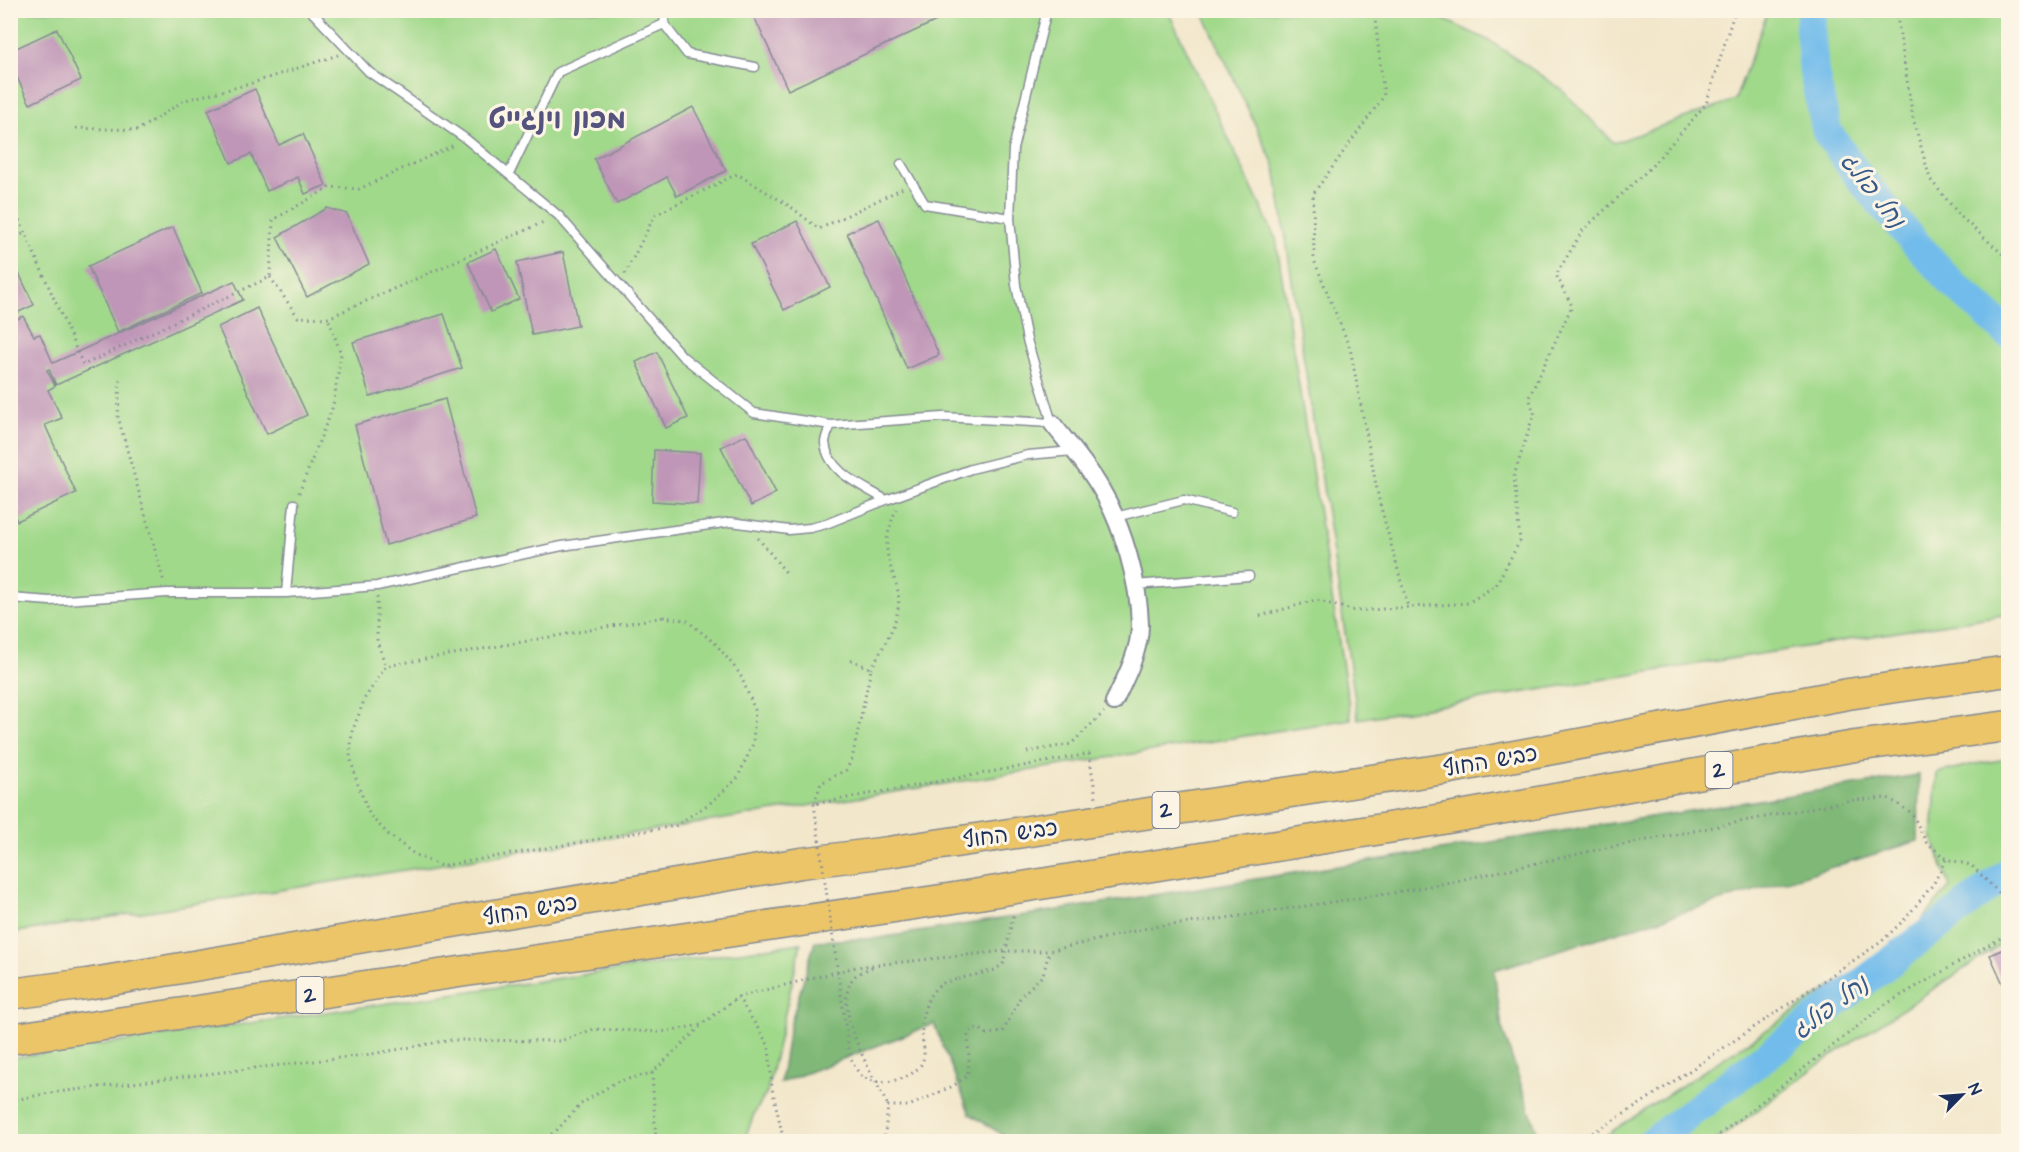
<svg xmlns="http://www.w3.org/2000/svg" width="2019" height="1152" viewBox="0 0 2019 1152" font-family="'Architects Daughter','Playpen Sans Hebrew',sans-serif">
  <rect width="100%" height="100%" fill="#fcf5e5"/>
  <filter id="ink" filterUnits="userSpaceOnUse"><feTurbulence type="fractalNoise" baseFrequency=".0167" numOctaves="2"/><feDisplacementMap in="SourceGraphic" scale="12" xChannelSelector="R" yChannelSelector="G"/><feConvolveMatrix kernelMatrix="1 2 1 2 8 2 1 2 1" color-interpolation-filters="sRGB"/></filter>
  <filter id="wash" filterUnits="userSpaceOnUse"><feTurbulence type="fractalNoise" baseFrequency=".008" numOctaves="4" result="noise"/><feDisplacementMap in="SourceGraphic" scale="24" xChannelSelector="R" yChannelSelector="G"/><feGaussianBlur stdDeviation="1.35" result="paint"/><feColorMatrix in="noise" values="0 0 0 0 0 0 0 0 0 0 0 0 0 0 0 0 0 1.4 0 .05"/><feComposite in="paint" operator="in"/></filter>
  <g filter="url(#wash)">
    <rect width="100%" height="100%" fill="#f2e7cb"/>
    <path fill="#a1d98b" stroke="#5e8474" stroke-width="1.5" d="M11,11H1168L1276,239L1351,719L11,933Z
      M1202,11H1426L1490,41L1561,89L1614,143L1735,100L1768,11H2008V614L1358,719L1275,167Z
      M2008,759V940L1822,1062L1716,1141H1597L1908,937L1950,886L1932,837L1937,773L1970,765Z
      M801,943L767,1092L754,1114L744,1141H11V1058Z"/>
    <path fill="#80b977" stroke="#4e746a" stroke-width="1.5" d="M1919,775L1918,841L1494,970L1502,1028L1540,1141H1012L970,1114L934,1024L780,1083L789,1029L815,941L879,938Z"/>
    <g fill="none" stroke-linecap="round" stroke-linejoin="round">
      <path stroke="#72bceb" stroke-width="30" d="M1812,10L1810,27L1814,73L1827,132L1859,177L1902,228L1950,281L2008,333
        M1652,1142L2008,873"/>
    </g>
    <g id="blocks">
      <path fill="#bf96b7" d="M751,10H947L949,15L788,90Z
        M57,29L81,80L30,104L10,63V51Z
        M255,89L279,145L303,134L326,185L305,194L298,177L267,191L251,154L231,163L208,110Z
        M693,107L726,171L677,196L667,177L617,204L594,159Z
        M327,208L347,214L369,264L307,297L277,237Z
        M879,219L939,355L907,369L847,233Z
        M797,221L830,287L784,310L751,244Z
        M173,227L202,293L118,332L88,266Z
        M496,249L519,299L491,312L468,262Z
        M563,252L578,326L532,335L517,262Z
        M14,263L34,305L10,316V265Z
        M234,281L243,300L56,385L49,369L47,370L55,386L48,390L62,418L45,425L76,493L17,521L10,506V323L23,316L34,336L40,334L53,363Z
        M257,308L307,415L267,434L218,327Z
        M444,314L462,368L370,397L353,342Z
        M657,352L688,418L666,428L636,362Z
        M445,399L476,518L386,545L355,425Z
        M746,435L776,493L751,506L721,447Z
        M654,450L700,453L697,504L652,501Z
        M2008,947V984L2004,986L1990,955Z"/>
    </g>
  </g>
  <g filter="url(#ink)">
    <use href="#blocks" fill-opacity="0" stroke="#868b94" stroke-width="1.5"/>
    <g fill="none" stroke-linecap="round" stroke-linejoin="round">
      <g stroke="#868b94" stroke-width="11">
        <path id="lane" d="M310,10L369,72L466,139L559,216L682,356L754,413L831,425L943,417L1052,423L1027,340L1016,285L1010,218L1013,149L1047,10
          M664,24L687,54L755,67
          M901,164L925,204L1010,218
          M509,174L558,72L664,24L666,10
          M831,425C829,430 825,437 825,443C828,473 863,486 886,500
          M1115,517L1184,500L1232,512
          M1135,585L1249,576
          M286,593L294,504
          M10,598L50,601L167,593H286L377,586L562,546L731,522L789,530L810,528L826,524L886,500L971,469L1028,455L1073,451"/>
      </g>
      <g stroke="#868b94" stroke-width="20">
        <path id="street" d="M1052,423C1069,445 1088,466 1101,489C1123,526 1139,582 1140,625C1140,651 1125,679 1114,702"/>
      </g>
      <g stroke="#868b94" stroke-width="33">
        <path id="highway" d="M10,994L87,984L801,863L888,852L1445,769L1848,694L2008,671
          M10,1039L948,899L1431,821L1855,746L2008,726"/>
      </g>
      <path stroke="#868b94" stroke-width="3" stroke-dasharray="1.5 4.5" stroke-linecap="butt" d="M1374,10L1384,96L1313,194L1314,260L1350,348L1379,500L1408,607
        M1896,10L1913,118L1930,179L1961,217L2008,259
        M76,128L138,130L185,100L246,85L338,55
        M10,198L83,365L270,277L273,220L330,187L359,189L454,145
        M10,238L26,233
        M625,274L655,215L737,174L791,207L819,229L903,188
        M270,277L298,317L328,318L546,221
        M120,380L118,417L164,582
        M299,493L333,406L341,354L328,318
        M758,538L787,574
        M377,597V642L386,666
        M1260,616L1316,600L1355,611L1468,603L1496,585L1520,541L1514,476L1534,413L1529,397L1572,306L1556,275L1583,230L1650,168L1706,104L1735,10
        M663,617L686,620L716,644L740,674L755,710L753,744L737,779L710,803L675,826L441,866L414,854L388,834L370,816L358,785L350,757L352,732L365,698L386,666Z
        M851,660L871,669L852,759L846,770L821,783L814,804L1089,754L1096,797
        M871,669C881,650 894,631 898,609C902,586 888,569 887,550C886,536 891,522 896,509
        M1027,752L1071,744L1104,712
        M872,967C867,970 859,972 855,976C828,1004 874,1077 888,1106
        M958,979L995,970L1003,964L1014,912
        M738,997L769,1046L772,1088L784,1142
        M652,1073L656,1142
        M10,1101L49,1093L372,1054L451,1040L560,1041L594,1029L660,1032L701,1025L738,997L856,967L1004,951H1049L1152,927L1206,921L1392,893L1456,881L1601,849L1852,800L1888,798L1912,813L1926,842L1946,859
        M542,1142L554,1132
        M554,1142L556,1131L581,1104L616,1082L652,1073L700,1027
        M884,1142L888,1106H909L953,1086L967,1076L969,1061L968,1035L973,1029H980L987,1034L1003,1032L1021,996L1043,975L1049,952
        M1577,1142L1634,1108L1881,942L1906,918L1934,883L1946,859L1971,865L2008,902
        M1710,1142L1886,1004L2008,934"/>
      <use href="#lane" stroke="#fff" stroke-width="8"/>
      <use href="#street" stroke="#fff" stroke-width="16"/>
      <use href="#highway" stroke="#ecc569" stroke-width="30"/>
      <path stroke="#868b94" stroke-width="3" stroke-dasharray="1.5 4.5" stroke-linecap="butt" d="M814,804L848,1044C850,1055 852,1065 860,1074C874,1089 912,1081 922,1063C926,1054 923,1044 922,1035C921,1019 925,995 940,985C944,982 952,981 958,979"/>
    </g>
  </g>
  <g text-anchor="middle" stroke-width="6" stroke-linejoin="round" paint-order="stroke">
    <g fill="#fcf5e5" stroke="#5e6a86" stroke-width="1.5">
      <rect x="1705.5" y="752" width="27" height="36" rx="4.5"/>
      <rect x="1152.5" y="792" width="27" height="36" rx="4.5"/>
      <rect x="296.5" y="977" width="27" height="36" rx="4.5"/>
    </g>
    <g font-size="21" font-weight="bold" fill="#1b2f5e">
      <text x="1719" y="777">2</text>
      <text x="1166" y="817">2</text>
      <text x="310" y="1002">2</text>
    </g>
    <g font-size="22" fill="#1b2f5e" stroke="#fcf5e5">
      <text transform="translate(1490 760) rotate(-10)" y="8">כביש החוף</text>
      <text transform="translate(1010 833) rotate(-8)" y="8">כביש החוף</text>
      <text transform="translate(530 909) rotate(-10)" y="8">כביש החוף</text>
    </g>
    <g font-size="24" font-style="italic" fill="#355988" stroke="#fcf5e5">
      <text transform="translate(1873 190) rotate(52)" y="8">נחל פולג</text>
      <text transform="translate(1830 1007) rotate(-37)" y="8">נחל פולג</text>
    </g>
    <g font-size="28" font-weight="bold" fill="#54537d" stroke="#fcf5e5">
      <text x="557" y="128">מכון וינגייט</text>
    </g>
  </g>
  <rect width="2019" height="1152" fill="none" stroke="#fcf5e5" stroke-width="36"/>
  <g transform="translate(1962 1095) rotate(65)" stroke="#fcf5e5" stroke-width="4.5" paint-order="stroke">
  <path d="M0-4.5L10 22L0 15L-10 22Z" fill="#1b2f5e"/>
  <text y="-9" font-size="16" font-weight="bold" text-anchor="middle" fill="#1b2f5e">N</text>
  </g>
</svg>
